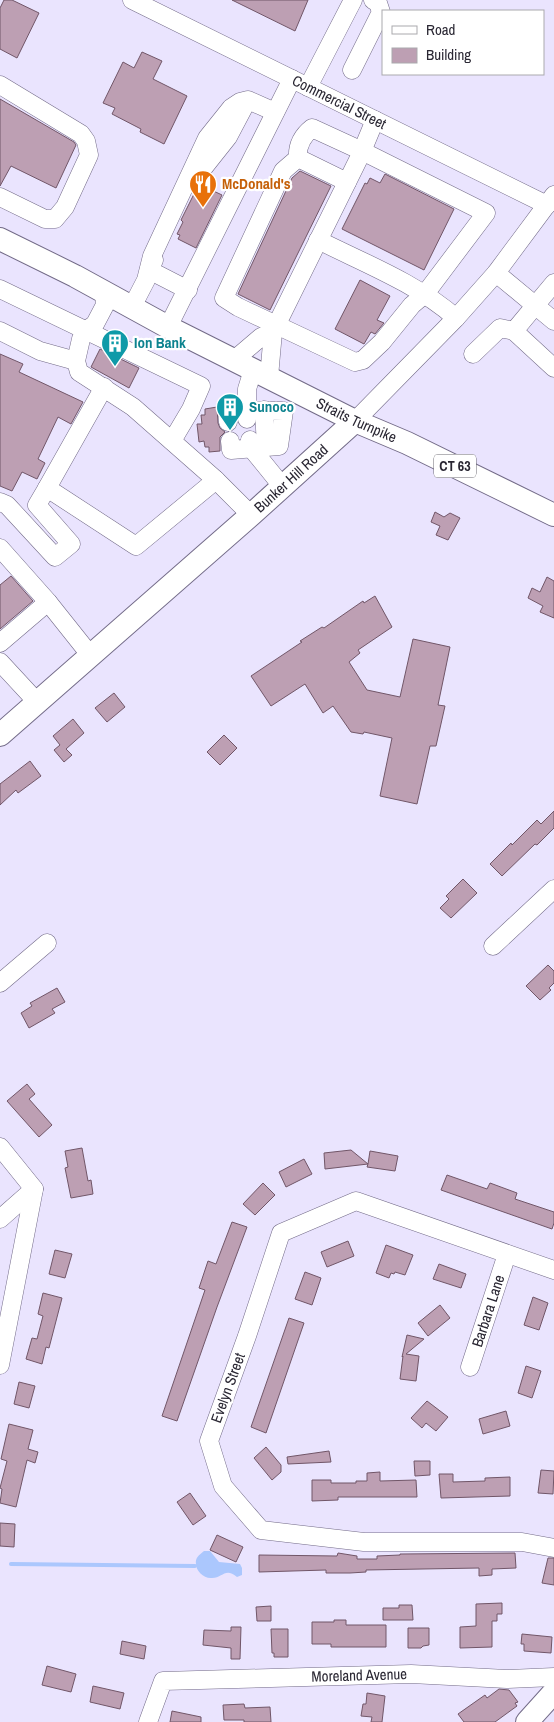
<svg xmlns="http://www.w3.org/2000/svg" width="554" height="1722" viewBox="0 0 554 1722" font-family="'Archivo Narrow',sans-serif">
  <rect width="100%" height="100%" fill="#eae4fe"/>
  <path fill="#abc7fd" d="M204,1551H210L219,1562L240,1564L242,1568V1575L237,1577C225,1567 223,1578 212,1578C204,1579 196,1571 196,1564C195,1558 199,1555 204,1551Z"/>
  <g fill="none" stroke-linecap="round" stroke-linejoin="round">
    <path stroke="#abc7fd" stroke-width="4" d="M11,1564L195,1566"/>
  </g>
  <path fill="#bd9fb3" stroke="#715668" d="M4,0H12L39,13L17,58L0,49V8Z
    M232,0H308L295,31Z
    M142,52L162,61L153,79L187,96L164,144L140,132L141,129L112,114L115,108L103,103L123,62L134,68Z
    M0,99L74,142L76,145L56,188L11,166L0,186Z
    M300,171L331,186L270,310L238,294L292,178Z
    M385,174L454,209L424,270L342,229L365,183L367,184L370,178L380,183Z
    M205,187L222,195L196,248L178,239L180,235L177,234L183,222L181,220L195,192L202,191Z
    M360,280L390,296L377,320L384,323L375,334L371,332L364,344L335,329Z
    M100,349L139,368L129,388L91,367Z
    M0,354L23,364L19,372L83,402L71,424L58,417L38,459L45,463L37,479L22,472L12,491L0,486Z
    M217,407L218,423L220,428L225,432L220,437V451L209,452V447H205L204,441L199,442L197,424H202L201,415H205V409Z
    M435,512L444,517L450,513L460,518L448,540L436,535L440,526L431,522Z
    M11,576L33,601L0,629V585Z
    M547,577L554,581V618L540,612L543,606L528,598L532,588L540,592Z
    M375,596L392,627L358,650L360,653L349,662L367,690L400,697L413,639L450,647L438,705L445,706L436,746H430L417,804L380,796L392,738L364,732L363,734L351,732L333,706L323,713L305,684L271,706L251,676L302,642L300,641L322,627L324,628L363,601L364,603Z
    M114,693L125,707L107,722L95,708Z
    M73,719L84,733L66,749L72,755L64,762L54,750L60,745L53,736Z
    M224,735L237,748L220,765L207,752Z
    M30,761L41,776L18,793L16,790L0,805V784Z
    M554,811V828L537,845L535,844L502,876L490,864L511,843L512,845L537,820L541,824Z
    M463,879L477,893L451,918L440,908L449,899L446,896Z
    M548,965L554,971V983L549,988L551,990L540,1000L526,986Z
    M57,988L65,1002L52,1009L55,1013L29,1028L21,1013L32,1006L30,1003Z
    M27,1084L35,1094L29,1099L52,1125L39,1137L7,1101Z
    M82,1148L88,1181L91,1180L93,1194L71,1198L65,1168L68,1167L65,1151Z
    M351,1150L368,1164L370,1151L398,1156L395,1171L367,1167L368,1164L325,1169L324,1153Z
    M304,1159L312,1174L286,1187L279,1172Z
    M447,1175L487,1189L490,1183L517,1193L515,1199L554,1212V1223L552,1229L441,1190Z
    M263,1183L275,1195L255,1215L243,1204Z
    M232,1222L247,1227L217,1307L177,1421L162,1416L205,1290L199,1288L208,1261L216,1264Z
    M348,1241L354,1256L327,1267L321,1252Z
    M386,1245L413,1255L405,1275L395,1272L394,1274L391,1273L389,1278L376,1273Z
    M55,1250L72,1254L65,1278L49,1274Z
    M439,1264L466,1274L461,1288L433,1279Z
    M305,1272L321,1278L312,1305L295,1299Z
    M43,1293L62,1298L49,1348L46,1347L42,1364L26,1359L32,1338L37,1339L43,1316L38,1314Z
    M533,1297L548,1303L539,1330L524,1325Z
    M440,1305L450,1318L428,1336L418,1323Z
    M289,1318L304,1323L266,1433L251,1427Z
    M407,1335L424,1339L406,1354L419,1356L416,1381L400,1379L403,1356L402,1357Z
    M526,1366L541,1371L532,1398L518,1393Z
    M19,1382L35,1386L29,1408L14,1404Z
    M427,1401L448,1417L436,1431L426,1423L422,1428L411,1418Z
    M506,1411L510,1426L483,1434L479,1419Z
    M9,1424L33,1430L28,1449L38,1452L35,1463L27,1460L16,1507L0,1503L2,1489L0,1488L7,1461L1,1459Z
    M266,1447L281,1465V1472L272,1480L254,1458Z
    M329,1451L331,1462L288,1464L287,1457Z
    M414,1461H430V1475L415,1476Z
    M541,1470L554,1471L553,1494L538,1493Z
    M380,1472V1481L416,1480L417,1497H338V1500L312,1501V1480H331V1483H356V1481H367V1473Z
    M439,1474H453V1482L485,1481V1478L510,1477V1496L441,1498Z
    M190,1493L206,1516L193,1525L177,1502Z
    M0,1523L15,1524L14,1547L0,1546Z
    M217,1535L243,1547L236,1562L210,1550Z
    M338,1553L357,1556V1559H377V1556L400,1555V1554L515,1553L516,1568L492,1569V1575L479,1576V1568L366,1570V1572L350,1573H326V1570L259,1572V1555L337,1556Z
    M548,1558H554V1585L542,1583Z
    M502,1603V1614H497V1621H492V1647L460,1648V1627L476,1626V1604Z
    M399,1605H412L413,1620H383V1608H399Z
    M271,1606V1621H257L256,1607Z
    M334,1620H346V1625H386V1647H331V1644H312V1622H334Z
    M231,1627H241L240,1659H231V1648L203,1645L204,1630L231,1631Z
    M408,1628H429V1645L423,1646L421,1648H408Z
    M271,1629H288V1657H274V1653H272Z
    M522,1634L552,1637L551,1653L524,1651V1644H521Z
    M122,1641L146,1646L144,1659L120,1654Z
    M47,1666L76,1674L71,1692L42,1685Z
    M93,1686L124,1693L120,1709L90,1702Z
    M499,1689L509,1690L518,1702L515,1703L517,1706L495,1722H464L458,1714L485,1695L487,1698Z
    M367,1693L385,1696L382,1722H371L372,1717L361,1716L363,1704H366Z
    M244,1704L245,1708L270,1707L271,1722H244V1720H224L223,1705Z
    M172,1711L201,1717V1722H170Z"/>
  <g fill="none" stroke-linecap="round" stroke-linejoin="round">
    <g stroke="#736b88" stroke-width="19">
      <g id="minor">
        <path id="s1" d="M132,0L547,205"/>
        <path d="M352,70L381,12L378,3L373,0"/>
        <path d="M0,85L81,134L86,141L89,155L65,207L55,219H45L0,197"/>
        <path d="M308,87L353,0"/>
        <path d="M298,158C297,145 302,136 312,128L362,151L486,213L425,294L412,305L382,342L363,360L355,362L238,307L224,298L283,171L298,158L347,182"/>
        <path d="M196,182L201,171L228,137L247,101"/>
        <path d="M318,240C366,264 416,283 456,318"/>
        <path d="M154,260L149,270L188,290"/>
        <path d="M496,273L554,321"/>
        <path d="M554,283L514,331L554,368"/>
        <path d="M0,289L201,386L191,409L172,441"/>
        <path d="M104,292L105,305L95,324L85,331L81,339L76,361L79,372L133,407L216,480L251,515"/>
        <path d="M132,307L146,280L152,256L207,138L231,108L240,102L248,100L275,112"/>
        <path d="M168,327L292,79"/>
        <path d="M0,331L40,351L76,361"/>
        <path d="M273,332L360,156L375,120"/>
        <path d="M473,354L500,328L514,331"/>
        <path d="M234,360L261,337L273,332L269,377"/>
        <path d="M104,387L47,488L136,546L216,480"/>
        <path d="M264,410L266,447"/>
        <path d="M247,419V389L253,370"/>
        <path d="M355,421L456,318L496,273L554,195"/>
        <path d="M228,422L227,410L284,411L279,446L231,450L230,441"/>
        <path d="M250,440L252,449L282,486"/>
        <path d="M0,502L7,505L55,557L71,544L37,505L47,488"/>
        <path d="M0,548L48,602L91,656"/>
        <path d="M0,643L48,602"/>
        <path d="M0,662L37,702"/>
        <path d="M493,946L554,889"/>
        <path d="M0,983L47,943"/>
        <path d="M0,1147L34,1189L0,1365"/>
        <path d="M0,1219L34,1189"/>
        <path d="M554,1270L356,1201L281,1233L247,1336L209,1441L223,1486L261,1530L364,1542H522L554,1548"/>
        <path id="s2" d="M470,1367L507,1254"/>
        <path id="s3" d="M148,1722L163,1681L411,1674L507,1679L554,1677"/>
      </g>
    </g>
    <g stroke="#736b88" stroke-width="24">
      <g id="major">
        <path id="s4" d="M0,239L75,276L168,327L355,421L407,443L554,515"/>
        <path id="s5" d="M0,735L251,515L355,421"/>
        <path d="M527,1722L554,1692"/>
      </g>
    </g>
    <use href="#minor" stroke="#fff" stroke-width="18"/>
    <use href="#major" stroke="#fff" stroke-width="22"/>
  </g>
  <defs>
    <g id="restaurant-pin" transform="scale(1.4375)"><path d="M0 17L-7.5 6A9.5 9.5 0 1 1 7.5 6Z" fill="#e8710a" stroke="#fff"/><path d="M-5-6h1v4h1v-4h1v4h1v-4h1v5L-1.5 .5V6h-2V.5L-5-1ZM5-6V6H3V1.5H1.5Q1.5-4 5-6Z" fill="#fff"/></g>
    <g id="building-pin" transform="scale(1.4375)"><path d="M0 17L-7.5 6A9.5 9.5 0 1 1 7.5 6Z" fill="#0f9aa8" stroke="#fff"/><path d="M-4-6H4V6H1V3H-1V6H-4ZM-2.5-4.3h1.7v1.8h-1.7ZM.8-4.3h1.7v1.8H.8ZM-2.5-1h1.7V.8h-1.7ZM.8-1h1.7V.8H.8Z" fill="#fff"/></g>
  </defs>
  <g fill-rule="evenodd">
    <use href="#restaurant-pin" x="203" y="184"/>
    <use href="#building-pin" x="115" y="343"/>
    <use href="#building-pin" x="230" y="407"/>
  </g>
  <g text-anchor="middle" stroke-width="4.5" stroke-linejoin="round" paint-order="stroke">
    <rect fill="#fff" stroke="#6a6870" stroke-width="1" x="434" y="454.5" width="42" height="23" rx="4"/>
    <g font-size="14" font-weight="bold" fill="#2a2733">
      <text x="455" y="471">CT 63</text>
    </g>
    <g font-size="15" fill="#2a2733" stroke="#fff">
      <text dy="5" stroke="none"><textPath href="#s1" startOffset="231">Commercial Street</textPath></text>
      <text dy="5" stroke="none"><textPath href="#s4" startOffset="400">Straits Turnpike</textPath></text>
      <text dy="5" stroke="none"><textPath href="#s5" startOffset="388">Bunker Hill Road</textPath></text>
      <text dy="5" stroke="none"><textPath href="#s2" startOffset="59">Barbara Lane</textPath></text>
      <text transform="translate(228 1388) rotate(-70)" y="5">Evelyn Street</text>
      <text dy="5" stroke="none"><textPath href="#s3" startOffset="240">Moreland Avenue</textPath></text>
    </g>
    <g font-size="15" font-weight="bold" fill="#c56008" stroke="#fff" text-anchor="start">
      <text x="222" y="189">McDonald's</text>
    </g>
    <g font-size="15" font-weight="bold" fill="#0d838f" stroke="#fff" text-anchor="start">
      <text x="134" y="348">Ion Bank</text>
      <text x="249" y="412">Sunoco</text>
    </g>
  </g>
  <rect x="382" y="10" width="162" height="65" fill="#ffffff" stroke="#aaa9ad"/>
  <rect x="392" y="26" width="25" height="8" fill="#ffffff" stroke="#aaa9ad"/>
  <text x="426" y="35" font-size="15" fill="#2a2733">Road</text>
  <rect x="392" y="48" width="25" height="15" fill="#bd9fb3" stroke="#aaa9ad"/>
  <text x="426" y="60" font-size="15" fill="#2a2733">Building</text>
</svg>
